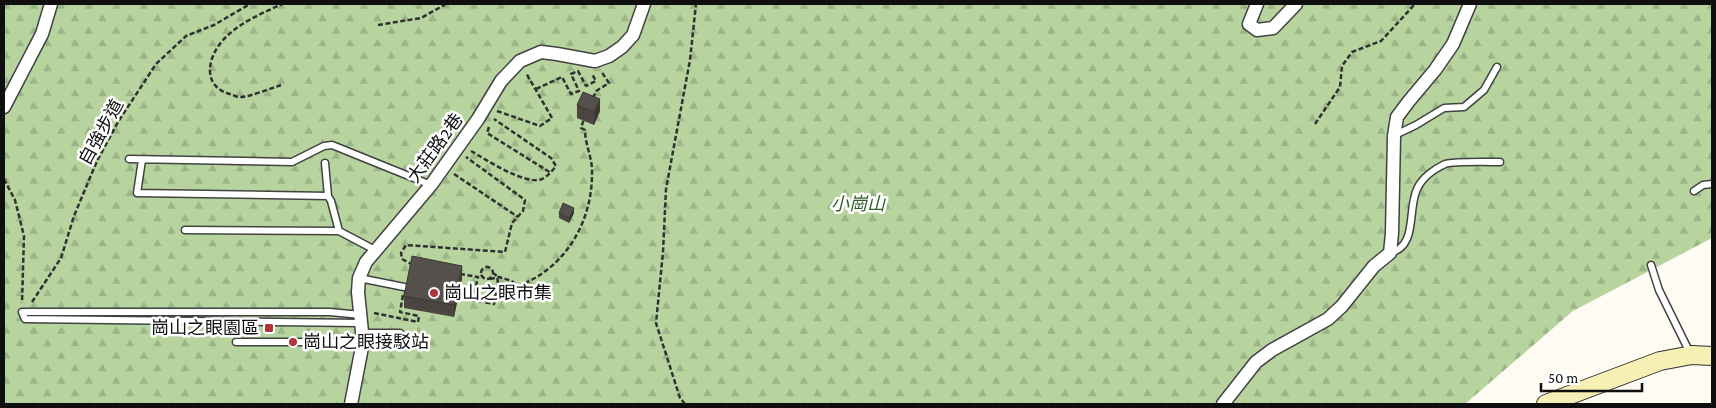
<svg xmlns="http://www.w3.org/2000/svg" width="1716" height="408" viewBox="0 0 1716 408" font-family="'Crimson Pro','Noto Sans TC',serif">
  <defs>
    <pattern id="forest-firs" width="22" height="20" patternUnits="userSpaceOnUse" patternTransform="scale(1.25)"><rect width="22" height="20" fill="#b7d49f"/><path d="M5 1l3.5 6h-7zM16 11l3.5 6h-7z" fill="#9cb588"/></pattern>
  </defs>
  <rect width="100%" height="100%" fill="#fefbf2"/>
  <path fill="url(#forest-firs)" d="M4,4H1712V238L1573,311L1465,404H4Z"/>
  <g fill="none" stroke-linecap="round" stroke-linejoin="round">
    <g stroke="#424242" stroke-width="9">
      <path id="lane" d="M1395,135L1416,125L1444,108L1464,107L1484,90L1497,67
        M129,159L292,162L324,146L332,145L431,185
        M142,160L137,193L328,196
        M325,163L328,196L331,201L339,231L375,250
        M1694,191L1703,185L1712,184
        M185,230L339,231
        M1390,253C1418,246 1407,211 1417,189C1422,178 1434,169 1445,164C1454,161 1488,162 1500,162
        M1651,265L1659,290L1691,355
        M359,278L404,287
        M361,315L330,312H22L25,319L362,323
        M363,333H400
        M236,342H363"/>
    </g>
    <g stroke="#424242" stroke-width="15">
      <path id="street" d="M1257,4L1249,24L1257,30L1273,28L1296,4
        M4,107L42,34L51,4
        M351,404L363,342L358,292L359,278L366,262L431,185L478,119L501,81L520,61L541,52L557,54L595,61L609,56L622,47L633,35L644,4
        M1223,404L1256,362L1272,350L1328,319L1342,306L1374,266L1390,253L1392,233L1394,136L1397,117L1409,101L1435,70L1453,44L1470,4"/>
    </g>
    <g stroke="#313131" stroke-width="20">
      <path id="secondary" d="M1546,404L1660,361L1692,355L1712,356"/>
    </g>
    <path stroke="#313131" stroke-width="2.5" stroke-dasharray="5 2.5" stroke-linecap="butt" d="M378,25L421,18L446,4
      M281,85C272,88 249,97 241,97C238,98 233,95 230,94C200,86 208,54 226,37C241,22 263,13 282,4
      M536,89L562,77L571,94L579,91L571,74L578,71L586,86L596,81L592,74
      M593,98L596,91L609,83L601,71
      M497,111L540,126L552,118L526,73
      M1315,124L1340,87L1342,66L1352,52L1381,41L1415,4
      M489,127L487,133L551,173
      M471,151C485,159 526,186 542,179C548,176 552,171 556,166L551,158L494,119
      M454,174L518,217
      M4,179L15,200L24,236L22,303
      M413,265L402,259L401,253L406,245L505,252L512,223L523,211L525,200L466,157
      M481 273a6 6 0 1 1 12 0a6 6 0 1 1-12 0Z
      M460,274L478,277L473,300
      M512,281L518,286C566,268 593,221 592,171C592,157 585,144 585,130L581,128L584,119
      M456,297L494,304L498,283L497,276L493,273
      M32,302L61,258L74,216L97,161L118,122L156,64L186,36L214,25L250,4
      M374,313L418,322L419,316L400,312L403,295
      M685,404L680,398L656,323L663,252L666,189L690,60L696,4"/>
    <use href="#lane" stroke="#fff" stroke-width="6"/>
    <use href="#street" stroke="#fff" stroke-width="12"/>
    <use href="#secondary" stroke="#f7efb3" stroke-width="18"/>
    <path stroke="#313131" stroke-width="2.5" stroke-dasharray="5 2.5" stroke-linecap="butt" d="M490,279L499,277L512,281"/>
  </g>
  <path fill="#4a4541" d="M577,105L600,111L594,125L577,118Z
    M559,213H574L569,223L559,218Z
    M462,278L454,317L404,308V296Z"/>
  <path fill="#3c3835" d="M600,99V111L594,125V112Z
    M574,208V213L569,223V218Z
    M462,266V278L454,317V305Z"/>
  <path fill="#56504c" stroke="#3c3835" d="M583,92L600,99L594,112L577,105Z
    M563,203L574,208L569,218L559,213Z
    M412,256L462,266L454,305L404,296Z"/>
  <g fill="#b1343b" stroke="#fff" stroke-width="2">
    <circle cx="434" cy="293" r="5"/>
    <rect x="264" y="323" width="10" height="10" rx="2.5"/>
    <circle cx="293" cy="342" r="5"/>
  </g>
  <g text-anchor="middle" stroke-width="5" stroke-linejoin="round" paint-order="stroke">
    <g font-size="18" fill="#0f0f0f" stroke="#fff">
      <text transform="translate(101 132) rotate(-61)" y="6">自強步道</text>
      <text transform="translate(435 148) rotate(-54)" y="6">大莊路2巷</text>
    </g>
    <g font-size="18" font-style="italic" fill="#326025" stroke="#fff">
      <text x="858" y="210">小崗山</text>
    </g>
    <g font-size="18" fill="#0f0f0f" stroke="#fff" text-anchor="start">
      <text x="444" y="299">崗山之眼市集</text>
      <text x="259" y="334" text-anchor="end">崗山之眼園區</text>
      <text x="303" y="348">崗山之眼接駁站</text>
    </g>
  </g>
  <rect width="1716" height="408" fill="none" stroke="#0f0f0f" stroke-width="10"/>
  <path d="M1541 383v8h101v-8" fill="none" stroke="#0f0f0f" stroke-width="2.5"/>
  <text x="1548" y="383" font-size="15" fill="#0f0f0f" stroke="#ffffff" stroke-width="4" paint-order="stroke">50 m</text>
</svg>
